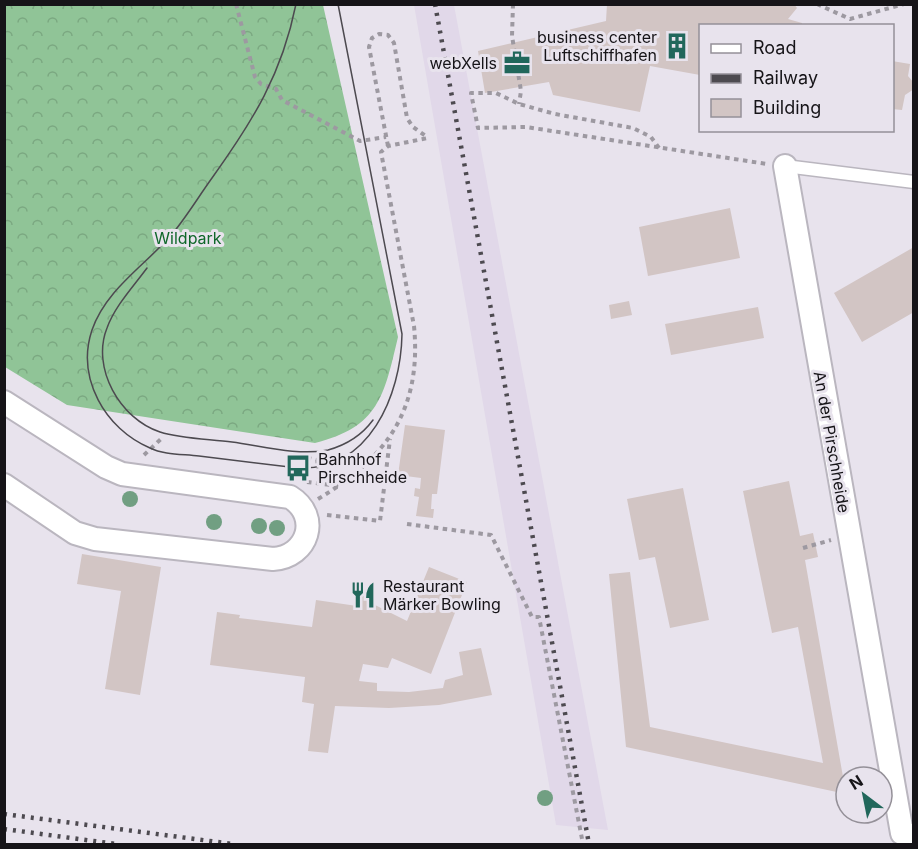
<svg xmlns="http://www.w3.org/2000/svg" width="918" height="849" viewBox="0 0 918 849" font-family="Inter,sans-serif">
  <defs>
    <pattern id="forest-crowns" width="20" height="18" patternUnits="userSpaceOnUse" patternTransform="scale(1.5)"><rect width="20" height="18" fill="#90c497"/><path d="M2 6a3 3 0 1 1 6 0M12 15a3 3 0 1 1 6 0" fill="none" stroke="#7ba881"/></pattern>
  </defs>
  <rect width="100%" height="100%" fill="#e8e3ed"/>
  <path fill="#e1d8e9" d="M414,5H454L608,830L556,825Z"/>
  <path fill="url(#forest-crowns)" d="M4,5H323L398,337C384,396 379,427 315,443L67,405L5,367Z"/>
  <path fill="#d2c5c4" d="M607,4H794L797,8L788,19L802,23V26H700V75L650,66L640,112L553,95L549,82L485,93L478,51L606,21Z
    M892,61L910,64L908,76L914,83V89L905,95L902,110L892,109Z
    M730,208L740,258L648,276L639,227Z
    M914,247V312L862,342L834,293Z
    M629,301L632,315L611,319L609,305Z
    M758,307L764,338L671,355L665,324Z
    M405,425L445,430L437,494H432L431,509H434L433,518L416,516L419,497L414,496L415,488L420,489L421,478L398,475Z
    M789,481L800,536L813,533L818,557L805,560L846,794L626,747L609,574L630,572L650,727L823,763L798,627L772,633L743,491Z
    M683,488L709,620L670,628L655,557L639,560L627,499Z
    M82,554L161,567L140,695L105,689L121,591L77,584Z
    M429,567L467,582L431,674L392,658L388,668L363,664L359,681L377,683V691L409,692L443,688L445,680L463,675L459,652L481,648L492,695L439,705L389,708L335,706L328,753L308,751L314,704L302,702L305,677L210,665L217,612L240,615L239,618L312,627L316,600L357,606V595L369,594L371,603L407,621Z"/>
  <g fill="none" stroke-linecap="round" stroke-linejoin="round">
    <g stroke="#bab6bf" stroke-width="15">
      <path id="lane" d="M785,166L914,182"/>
    </g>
    <g stroke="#bab6bf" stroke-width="26">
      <path id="street" d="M785,166C822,389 865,610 902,833L914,836
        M4,402L106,467L122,474L290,497C321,516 308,557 273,559L95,539L75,533L4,485"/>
    </g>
    <path stroke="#9d99a1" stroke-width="4" stroke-dasharray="4.5 4.5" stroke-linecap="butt" d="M236,4L255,77L261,84L276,89L282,100L360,141L386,137
      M513,4L512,36L521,91L519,104
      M817,4L850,19L904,4
      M388,146L369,47L372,38L379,34L388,35L394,43L407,118L413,127L427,137
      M659,148L651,137L633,128L555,114L519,104L496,93H471L478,128L526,127L767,164
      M144,455L161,439
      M298,456L317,460L322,484
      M307,482L339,486
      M318,499C387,458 422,409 414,326L381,152L388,146L428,138
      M327,515L380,521L390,439
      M407,524L491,535L532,617H539L583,844
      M803,548L831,540"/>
    <use href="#lane" stroke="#fff" stroke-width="12"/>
    <use href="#street" stroke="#fff" stroke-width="22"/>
    <path stroke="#4d4a50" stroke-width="1.5" d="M296,4C282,74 253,121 212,178C199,196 187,216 173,233C146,265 106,289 92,330C76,378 105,429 150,448C164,455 183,454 199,456C232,460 265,464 298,468C369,471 401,396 402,334L338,4
      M147,268C133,287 115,306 107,328C91,368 120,419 160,432C182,439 210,439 232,442C262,446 298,456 328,450C346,445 362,435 373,420"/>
    <path stroke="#4d4a50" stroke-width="4.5" stroke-dasharray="3 6" stroke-linecap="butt" d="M435,4L589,844
      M4,814L233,844
      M4,829L116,844"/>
  </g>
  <g fill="#719f82">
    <circle cx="130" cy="499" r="8"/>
    <circle cx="214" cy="522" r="8"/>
    <circle cx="259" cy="526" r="8"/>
    <circle cx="277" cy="528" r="8"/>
    <circle cx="545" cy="798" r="8"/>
  </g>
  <defs>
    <g id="building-bare" transform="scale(2.07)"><path d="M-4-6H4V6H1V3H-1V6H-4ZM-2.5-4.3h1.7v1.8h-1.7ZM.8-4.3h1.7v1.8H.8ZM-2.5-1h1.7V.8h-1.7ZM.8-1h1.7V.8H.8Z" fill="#21675b" stroke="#e8e3ed" stroke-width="2.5" paint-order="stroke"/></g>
    <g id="office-bare" transform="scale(2.07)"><path d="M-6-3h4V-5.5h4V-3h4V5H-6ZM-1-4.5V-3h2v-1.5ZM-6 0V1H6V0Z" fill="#21675b" stroke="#e8e3ed" stroke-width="2.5" paint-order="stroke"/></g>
    <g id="bus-bare" transform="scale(2.07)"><path d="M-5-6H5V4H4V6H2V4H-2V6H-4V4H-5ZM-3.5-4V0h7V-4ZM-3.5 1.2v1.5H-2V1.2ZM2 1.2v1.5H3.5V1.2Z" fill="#21675b" stroke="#e8e3ed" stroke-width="2.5" paint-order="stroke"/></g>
    <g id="restaurant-bare" transform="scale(2.07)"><path d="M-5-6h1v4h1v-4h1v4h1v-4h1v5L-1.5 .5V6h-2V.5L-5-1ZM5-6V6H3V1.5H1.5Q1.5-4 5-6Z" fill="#21675b" stroke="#e8e3ed" stroke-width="2.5" paint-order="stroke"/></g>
  </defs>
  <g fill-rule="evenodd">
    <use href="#building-bare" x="677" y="46"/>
    <use href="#office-bare" x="517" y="63"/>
    <use href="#bus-bare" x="298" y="468"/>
    <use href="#restaurant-bare" x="363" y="595"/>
  </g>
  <g text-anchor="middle" stroke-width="6" stroke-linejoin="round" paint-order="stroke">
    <g font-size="16" fill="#161418" stroke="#e8e3ed" text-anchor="end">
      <text x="657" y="43">business center<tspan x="657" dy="18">Luftschiffhafen</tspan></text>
      <text x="497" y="69">webXells</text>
      <text x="318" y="465" text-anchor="start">Bahnhof<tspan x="318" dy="18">Pirschheide</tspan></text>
      <text x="383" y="592" text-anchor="start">Restaurant<tspan x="383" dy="18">Märker Bowling</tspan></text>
    </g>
    <g font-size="16" fill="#0f672a" stroke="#e8e3ed">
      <text x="188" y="244">Wildpark</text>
    </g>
    <g font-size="16" fill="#161418" stroke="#e8e3ed">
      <text transform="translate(832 442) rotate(80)" y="6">An der Pirschheide</text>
    </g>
  </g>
  <rect width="918" height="849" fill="none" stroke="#161418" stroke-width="12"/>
  <rect x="699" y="24" width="195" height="108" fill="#e8e3ed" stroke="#949098" stroke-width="1.5"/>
  <rect x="711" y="44" width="30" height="9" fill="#ffffff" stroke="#949098" stroke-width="1.5"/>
  <text x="753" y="54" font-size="18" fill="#161418">Road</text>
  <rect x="711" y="74" width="30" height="9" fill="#4d4a50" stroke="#949098" stroke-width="1.5"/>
  <text x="753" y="84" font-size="18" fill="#161418">Railway</text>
  <rect x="711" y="99" width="30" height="18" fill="#d2c5c4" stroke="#949098" stroke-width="1.5"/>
  <text x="753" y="114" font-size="18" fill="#161418">Building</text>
  <g transform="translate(864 795) rotate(328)"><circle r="28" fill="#e8e3ed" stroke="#949098" stroke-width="1.5"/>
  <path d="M0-4.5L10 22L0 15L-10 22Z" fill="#21675b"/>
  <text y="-9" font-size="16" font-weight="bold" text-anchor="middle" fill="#161418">N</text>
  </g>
</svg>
